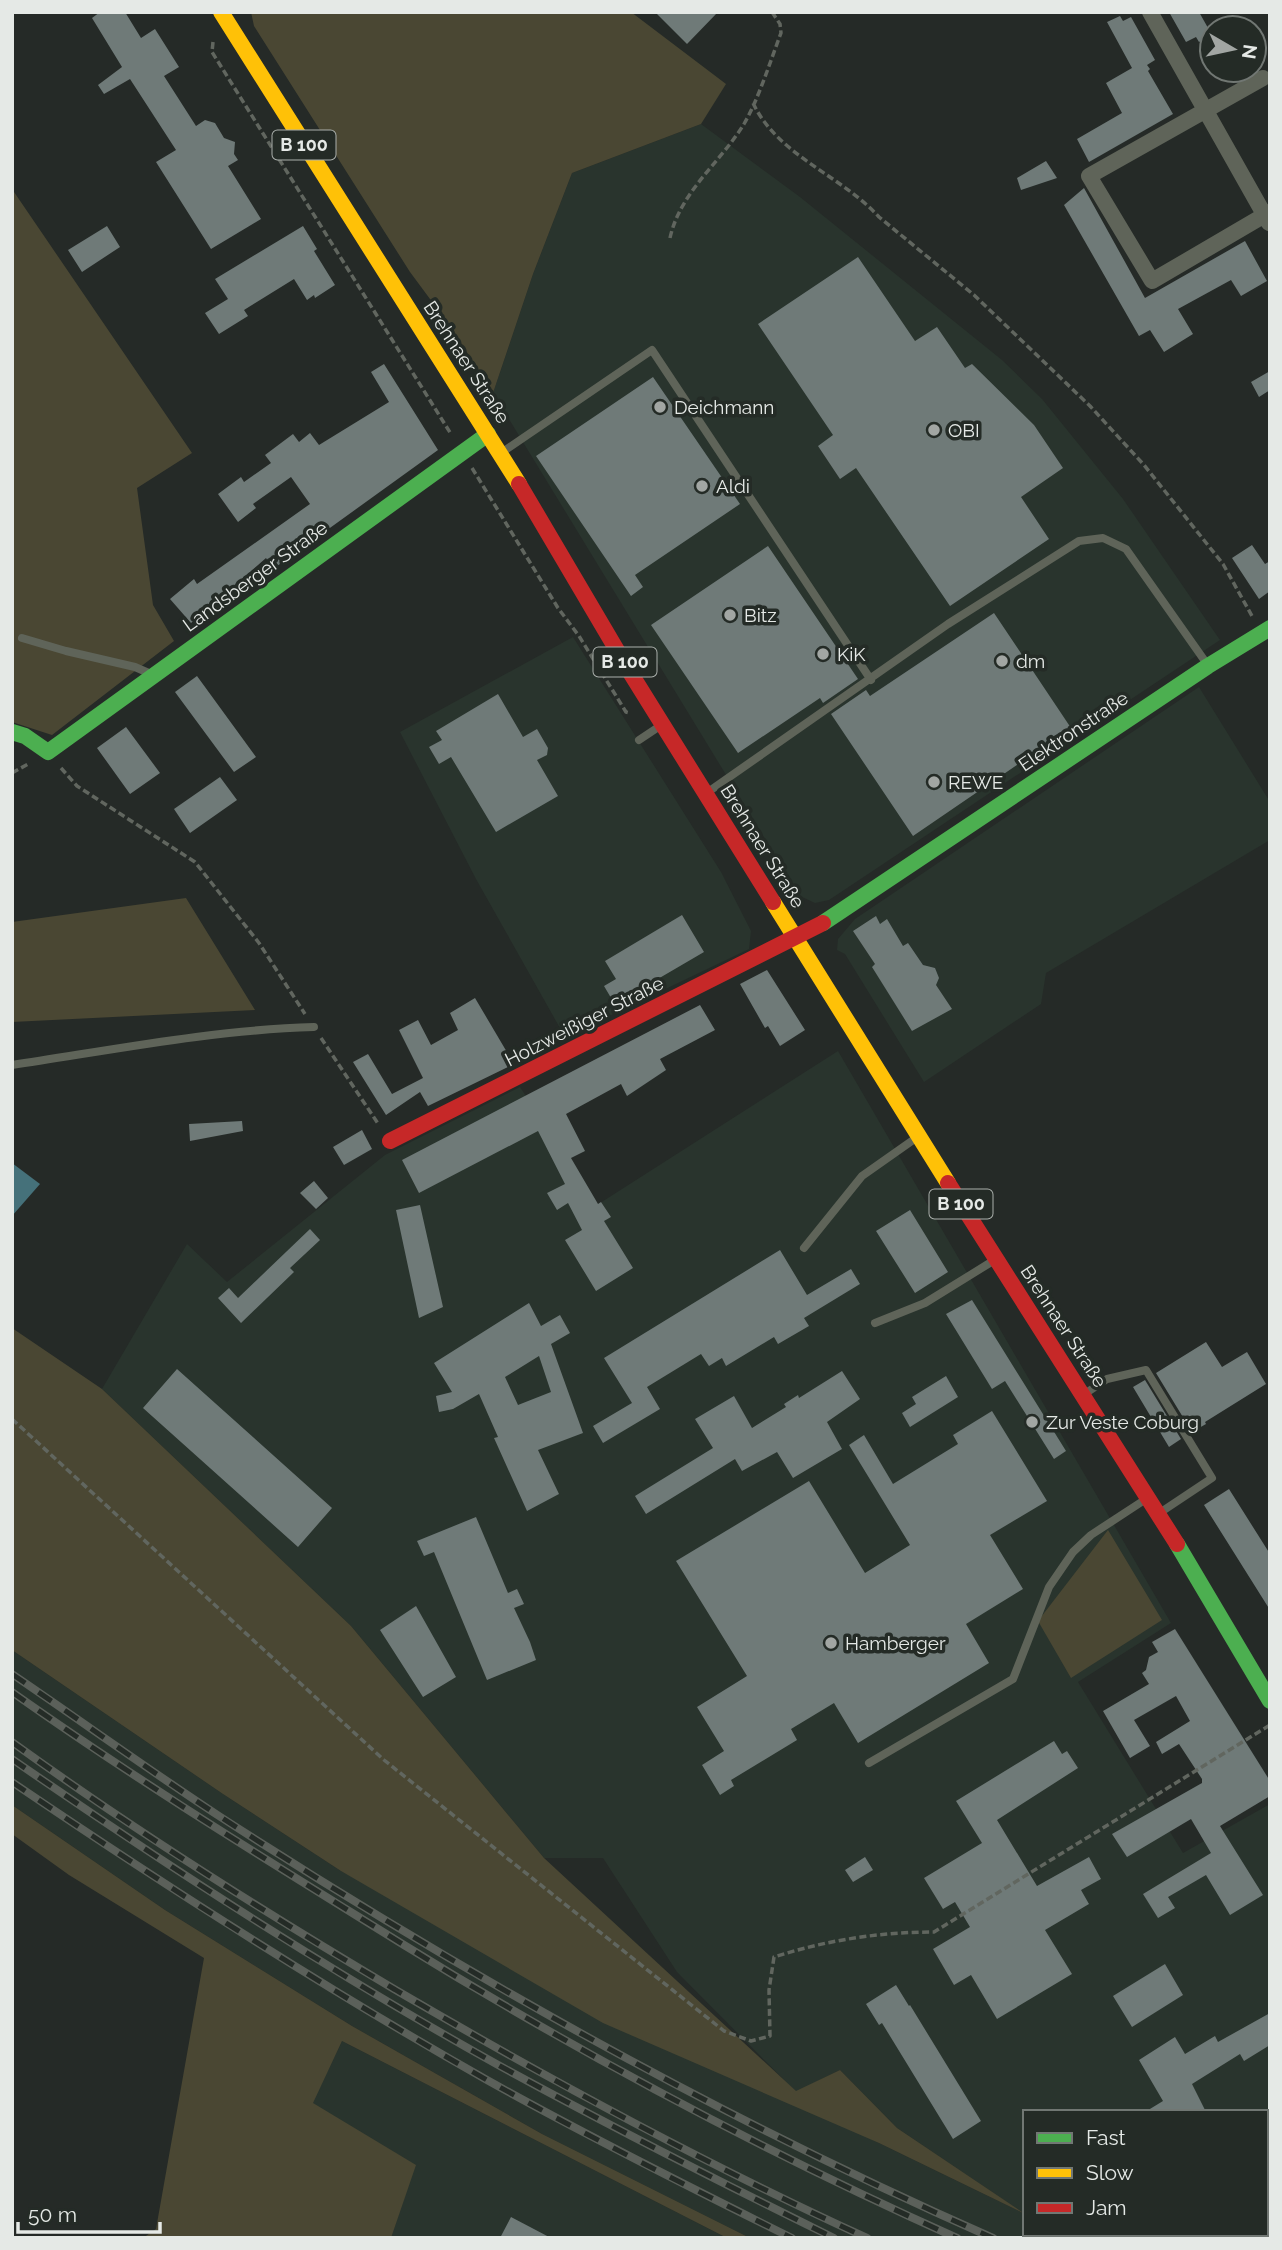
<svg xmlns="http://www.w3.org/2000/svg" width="1282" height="2250" viewBox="0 0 1282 2250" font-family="Raleway,sans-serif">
  <rect width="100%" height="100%" fill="#252a27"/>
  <path fill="#29342d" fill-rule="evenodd" d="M701,124L800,197L1002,360L1042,399L1123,499L1220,640L829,900L815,903L800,896L493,393L533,274L572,173Z
    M573,637L721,872L751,931L749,949L565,1037L476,879L400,732Z
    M1199,687L1270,802V840L1046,973L1041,1004L924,1082L845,954L837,950L838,939L855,919Z
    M838,1051L1171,1623L1078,1682L1183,1853L1270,1804V2238H750L542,2134L352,2026L165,1910L12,1805V1650L223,1794L341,1871L879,2143L1023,2213L897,2128L840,2070L796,2092L677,1972L603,1858H544L351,1626L102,1389L187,1244L227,1282L385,1155L520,1087L597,1205ZM1025,2112H1266V2234H1025Z
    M342,2041L727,2238H391L415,2165L312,2103Z"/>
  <path fill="#4a4733" d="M251,12H631L726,84L701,124L572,173L533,274L493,393L450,326L410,272L254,26Z
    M12,189L192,453L137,488L153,605L174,641L52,735L12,722Z
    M186,898L255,1010L12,1022V922Z
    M12,1328L102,1389L351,1626L544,1858L796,2091L840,2070L897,2128L1025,2214L879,2143L603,2023L341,1871L223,1794L12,1650Z
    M1108,1530L1162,1620L1071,1678L1038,1621Z
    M12,1805L165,1910L352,2026L542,2134L750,2238H727L342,2041L313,2103L416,2165L391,2238H143L156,2229L204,1958L69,1875L12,1834Z"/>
  <path fill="#45717a" d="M12,1163L40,1184L12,1216Z"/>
  <path fill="#6f7a78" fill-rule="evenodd" d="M100,12H125L141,38L155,29L179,67L164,76L196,126L205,120L215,123L224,138L235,142L234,154L238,160L228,166L261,219L211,249L156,162L176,150L130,79L104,94L98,85L122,67L92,18Z
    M655,12H718L687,44Z
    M1169,12H1199L1212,35L1199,42L1196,37L1186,42Z
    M1120,16L1123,21L1131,17L1155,60L1147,65L1150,69L1148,71L1173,114L1089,162L1077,139L1122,113L1106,83L1132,68L1107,22Z
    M1046,161L1057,178L1021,190L1017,178Z
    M1084,188L1145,298L1245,241L1267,281L1241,296L1231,280L1178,309L1193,334L1164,352L1150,330L1139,336L1064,205Z
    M107,226L120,247L82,272L68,250Z
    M303,226L317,249L314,251L335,285L315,298L314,295L307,300L294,279L244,310L248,316L219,334L205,313L228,299L215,279Z
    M858,257L915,341L937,327L965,368L972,364L1034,425L1063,468L1021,497L1049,539L950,606L856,468L840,479L818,446L833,435L758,324Z
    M384,364L438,450L273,569L266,558L191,623L170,599L194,579L197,584L310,504L291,477L253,504L256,508L238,522L218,494L241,477L244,482L271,463L265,455L293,434L299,442L310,433L319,445L389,402L371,372Z
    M1270,371V390L1259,397L1251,382Z
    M653,377L740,504L635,575L643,587L631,596L536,456Z
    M1252,545L1265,564L1270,561V591L1259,599L1232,558Z
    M768,546L858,679L823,703L820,698L738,753L651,625Z
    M994,613L1071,728L913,836L831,714L866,690L870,696Z
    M197,676L256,757L234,772L175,692Z
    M498,694L523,737L537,729L548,748L547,755L537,760L558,796L496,832L451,757L439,764L429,747L442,740L436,731Z
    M126,727L160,773L130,794L97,748Z
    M220,777L237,800L190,833L174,809Z
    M682,915L704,952L627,997L629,1000L617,1008L604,986L616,979L605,961Z
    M876,916L880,924L887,919L903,946L908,943L923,965L935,968L939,978L936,985L952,1009L912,1031L872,967L875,964L853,931Z
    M767,970L805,1030L780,1046L768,1026L765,1028L740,984Z
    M475,998L514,1064L428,1106L420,1092L386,1115L353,1062L368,1054L392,1094L423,1078L399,1030L418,1020L431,1045L458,1030L450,1013Z
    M700,1005L715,1030L660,1059L666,1070L627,1096L621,1084L566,1114L585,1151L571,1158L598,1204L601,1202L611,1217L604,1221L633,1268L596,1291L565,1240L582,1230L568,1203L557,1210L547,1193L565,1184L538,1131L419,1193L402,1160Z
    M242,1121L243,1131L190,1141L189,1124Z
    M362,1130L372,1149L344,1165L333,1147Z
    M314,1181L328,1198L316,1209L300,1193Z
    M420,1205L443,1307L419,1318L396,1210Z
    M910,1210L948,1272L915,1293L876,1231Z
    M310,1229L320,1240L290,1268L294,1272L241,1323L218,1298L229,1288L238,1298Z
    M780,1250L807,1295L851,1269L860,1284L804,1318L809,1326L778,1344L774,1337L726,1366L722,1358L709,1366L701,1354L647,1387L660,1409L603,1443L593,1426L632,1403L604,1358Z
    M972,1300L1066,1451L1054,1459L1005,1381L992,1389L946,1314Z
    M529,1303L541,1326L560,1315L570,1333L551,1344L583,1433L538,1450L559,1494L527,1511L494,1438L498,1437L479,1394L453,1409L439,1412L436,1396L452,1392L434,1363ZM539,1356L551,1392L518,1405L505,1377Z
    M1206,1342L1222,1367L1247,1352L1266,1384L1205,1422L1206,1424L1192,1432L1156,1373Z
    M177,1369L332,1508L298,1547L143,1408Z
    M842,1371L860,1399L827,1422L842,1449L793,1478L777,1452L742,1471L735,1459L646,1514L635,1496L713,1448L695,1419L734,1396L752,1428L786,1407L784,1404L798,1395L799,1398Z
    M946,1376L958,1397L910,1427L902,1413L916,1404L912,1397Z
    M1145,1380L1181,1439L1169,1447L1133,1387Z
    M992,1411L1047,1501L990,1535L1023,1589L966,1624L989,1663L858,1743L834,1703L791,1729L797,1740L731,1780L734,1786L720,1795L702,1765L724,1751L697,1707L747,1676L676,1561L809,1481L865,1573L910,1545L849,1445L864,1435L893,1484L958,1444L953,1435Z
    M1229,1489L1270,1554V1610L1204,1505Z
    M476,1517L508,1593L517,1589L524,1604L514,1608L530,1642L536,1660L487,1680L434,1552L424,1556L417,1541Z
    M416,1606L456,1677L423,1697L380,1630Z
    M1175,1629L1270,1781V1796L1220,1826L1263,1895L1230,1915L1206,1875L1168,1897L1175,1908L1158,1918L1143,1894L1211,1853L1191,1819L1127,1857L1112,1834L1202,1783V1779L1179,1744L1162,1754L1156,1742L1190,1721L1176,1696L1134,1720L1150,1746L1130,1758L1103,1711L1149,1684L1142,1673L1146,1670L1149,1657L1158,1652L1152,1642Z
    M1054,1741L1062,1754L1067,1751L1078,1768L997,1820L1037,1886L1089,1857L1101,1879L1081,1890L1089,1904L1045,1930L1072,1974L997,2019L971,1975L954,1985L933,1949L970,1927L955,1902L943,1909L924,1878L982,1843L956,1801Z
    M865,1857L873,1870L853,1882L845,1870Z
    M1165,1964L1183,1995L1132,2027L1113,1996Z
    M896,1985L909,2006L910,2005L981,2121L953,2139L882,2023L879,2025L866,2004Z
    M1270,2013V2045L1244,2061L1240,2054L1192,2084L1206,2112H1145L1163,2101L1139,2060L1175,2037L1185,2054L1215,2036L1218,2042Z
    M511,2217L551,2238H500Z"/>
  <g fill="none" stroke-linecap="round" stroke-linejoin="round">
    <path stroke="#61665f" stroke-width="3.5" stroke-dasharray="7 3.5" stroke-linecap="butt" d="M213,42L212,52L451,434
      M753,103C778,156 841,175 879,217L974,295L1090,406L1144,465L1223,564L1252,616
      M670,238C680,192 720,163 744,124C759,98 770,62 781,33L780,24L772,12
      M472,468L558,608L579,636L626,712L630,713
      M61,768L77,786L195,862L259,943L305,1014
      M12,773L28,764
      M321,1038L379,1125
      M12,1419L384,1760L724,2031L751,2041L770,2036L769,1990L774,1957C827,1940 880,1932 934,1932L1270,1725"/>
    <path stroke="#5f6459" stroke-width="8" d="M504,451L652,350L871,680
      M22,638L66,651L135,667L151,674
      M639,740L660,726
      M708,792L948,624L1079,541L1103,538L1126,549L1207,664
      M12,1065C112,1050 213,1030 314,1027
      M804,1248L862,1176L916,1138
      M875,1323L925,1303L993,1261
      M1083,1395L1107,1379L1146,1370L1212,1478L1161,1512
      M869,1763L1013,1679L1049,1587L1073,1552L1091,1535L1146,1499"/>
    <path stroke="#5f6459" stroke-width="16" d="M1150,12L1269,223
      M1263,78L1089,176L1152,281L1270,212"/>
    <path stroke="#4caf50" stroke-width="16" d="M12,732L25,736L48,752L488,434
      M823,923L1208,666L1270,628
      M1177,1544L1270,1701"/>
    <path stroke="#ffc107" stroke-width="16" d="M221,12L519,484
      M773,902L948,1183"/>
    <path stroke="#c62828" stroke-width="16" d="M519,484L628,669L773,902
      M390,1141L823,923
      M948,1183L1177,1544"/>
    <g stroke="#5b605a" stroke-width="8">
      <path id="rail" d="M12,1674C81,1721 149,1770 219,1816C465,1975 724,2120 993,2238
        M12,1692C139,1782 272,1863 404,1945C581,2054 767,2153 957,2238
        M12,1742C135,1831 264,1912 394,1989C548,2079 705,2164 867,2238
        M12,1759C170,1868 332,1973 500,2066C610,2126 722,2183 834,2238
        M12,1782C167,1887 324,1988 487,2080C587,2136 689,2187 792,2238"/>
    </g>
    <use href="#rail" stroke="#242b26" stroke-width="5" stroke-dasharray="16" stroke-linecap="butt"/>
  </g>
  <g fill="#a2a6a3" stroke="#242b26" stroke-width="2.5">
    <circle cx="660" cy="407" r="7"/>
    <circle cx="934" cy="430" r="7"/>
    <circle cx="702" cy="486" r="7"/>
    <circle cx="730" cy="615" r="7"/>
    <circle cx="823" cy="654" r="7"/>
    <circle cx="1002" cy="661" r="7"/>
    <circle cx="934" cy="782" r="7"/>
    <circle cx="1032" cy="1422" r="7"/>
    <circle cx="831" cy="1643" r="7"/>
  </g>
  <g text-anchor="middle" stroke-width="7" stroke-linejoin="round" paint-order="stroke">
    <g fill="#242b26" stroke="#abb0ac" stroke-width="2">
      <rect x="272.5" y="130.5" width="63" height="29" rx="5"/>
      <rect x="593.5" y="647.5" width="63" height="29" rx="5"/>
      <rect x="929.5" y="1189.5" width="63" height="29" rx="5"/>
    </g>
    <g font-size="18" font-weight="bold" fill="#e5e9e6">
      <text x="304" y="151">B 100</text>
      <text x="625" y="668">B 100</text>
      <text x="961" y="1210">B 100</text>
    </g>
    <g font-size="19" fill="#e5e9e6" stroke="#242b26">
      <text transform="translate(467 362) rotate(57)" y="7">Brehnaer Straße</text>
      <text transform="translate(255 576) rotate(-36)" y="7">Landsberger Straße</text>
      <text transform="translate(1073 731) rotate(-34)" y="7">Elektronstraße</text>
      <text transform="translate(763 846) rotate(58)" y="7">Brehnaer Straße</text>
      <text transform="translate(584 1021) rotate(-27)" y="7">Holzweißiger Straße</text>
      <text transform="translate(1064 1326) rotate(57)" y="7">Brehnaer Straße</text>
    </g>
    <g font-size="19" fill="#e5e9e6" stroke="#242b26" text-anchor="start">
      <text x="674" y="414">Deichmann</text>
      <text x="948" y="437">OBI</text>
      <text x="716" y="493">Aldi</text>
      <text x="744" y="622">Bitz</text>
      <text x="837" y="661">KiK</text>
      <text x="1016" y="668">dm</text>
      <text x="948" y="789">REWE</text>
      <text x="1046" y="1429">Zur Veste Coburg</text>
      <text x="845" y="1650">Hamberger</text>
    </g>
  </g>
  <rect width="1282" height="2250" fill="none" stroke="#e5e9e6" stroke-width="28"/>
  <rect x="1023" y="2110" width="245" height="126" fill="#242b26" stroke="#717773" stroke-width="2"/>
  <rect x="1037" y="2133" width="35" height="10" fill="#4caf50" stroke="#717773" stroke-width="2"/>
  <text x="1086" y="2145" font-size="21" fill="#e5e9e6">Fast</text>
  <rect x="1037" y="2168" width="35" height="10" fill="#ffc107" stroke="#717773" stroke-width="2"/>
  <text x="1086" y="2180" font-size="21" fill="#e5e9e6">Slow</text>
  <rect x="1037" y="2203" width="35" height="10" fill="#c62828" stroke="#717773" stroke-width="2"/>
  <text x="1086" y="2215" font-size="21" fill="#e5e9e6">Jam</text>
  <g transform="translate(1233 49) rotate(99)"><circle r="33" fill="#242b26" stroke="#717773" stroke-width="2"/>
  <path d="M0-5L12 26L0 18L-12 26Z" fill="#a2a6a3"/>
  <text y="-10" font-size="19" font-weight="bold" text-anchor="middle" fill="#e5e9e6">N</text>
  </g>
  <path d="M18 2222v10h142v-10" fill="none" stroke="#e5e9e6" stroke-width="3.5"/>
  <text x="28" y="2222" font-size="21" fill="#e5e9e6" stroke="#242b26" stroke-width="5" paint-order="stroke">50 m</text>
</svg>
